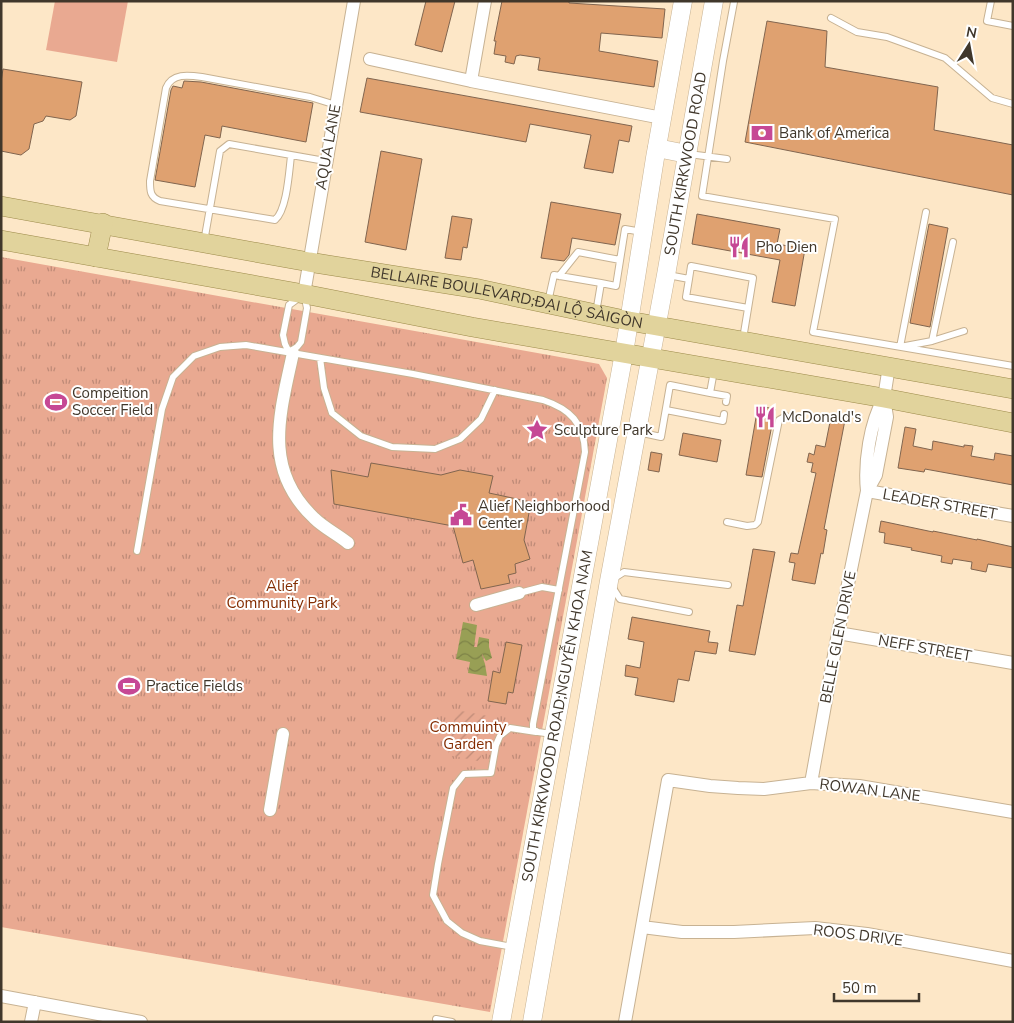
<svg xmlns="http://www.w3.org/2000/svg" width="1014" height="1023" viewBox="0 0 1014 1023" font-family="'Nunito Sans',sans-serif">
  <defs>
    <pattern id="park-tufts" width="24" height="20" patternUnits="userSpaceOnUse" patternTransform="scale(1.25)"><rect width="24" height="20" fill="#e9a991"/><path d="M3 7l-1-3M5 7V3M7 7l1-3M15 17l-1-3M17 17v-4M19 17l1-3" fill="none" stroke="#be8a77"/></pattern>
    <pattern id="garden-furrows" width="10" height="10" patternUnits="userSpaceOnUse" patternTransform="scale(1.25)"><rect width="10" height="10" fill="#e9a991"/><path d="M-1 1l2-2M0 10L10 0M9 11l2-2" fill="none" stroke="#be8a77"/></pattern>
    <pattern id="water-waves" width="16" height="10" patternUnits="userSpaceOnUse" patternTransform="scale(1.25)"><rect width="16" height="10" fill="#989f55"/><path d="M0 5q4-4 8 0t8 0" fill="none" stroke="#7d8247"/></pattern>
  </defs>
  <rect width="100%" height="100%" fill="#fde7c7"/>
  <path fill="#e9a991" d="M55,1H128L117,62L46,50Z"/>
  <path fill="url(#park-tufts)" d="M1,257L599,364L607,378L490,1012L1,927Z"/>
  <path fill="url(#garden-furrows)" d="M456,710L488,716L481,757L478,761L448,755Z"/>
  <path fill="url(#water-waves)" d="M463,622L477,625L474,647H477L479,637L489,639V647L492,658L486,661L482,654V655L485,664L487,676L468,673L470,662L456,659Z"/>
  <path fill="#dfa170" stroke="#81654f" d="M426,1H455L442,52L415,45Z
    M502,1H569V3L665,9L662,38L601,33L599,51L658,61L654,87L538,70L540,58L520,55L516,56L514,64L505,62L506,56L494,54L496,41H494Z
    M767,21L827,31L825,67L938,87L934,130L1013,145V195L745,142Z
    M3,69L82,82L76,116L70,120L46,116L43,121L34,124L29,149L21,155L1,151V82Z
    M367,78L632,126L629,142L619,140L613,173L584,168L591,135L530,124L526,142L360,112Z
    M184,81L201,82L313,103L306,142L222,126L220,138L205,135L195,187L155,180L171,90L173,86L182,88Z
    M381,151L422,159L406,250L365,242Z
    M551,202L621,214L615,245L572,238L569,255L564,261L541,258Z
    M697,214L780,229L777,244L805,249L795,306L772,302L780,260L692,244Z
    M452,216L472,219L467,248L463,247L461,260L445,258Z
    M929,224L948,228L930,327L910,323Z
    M758,406L775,409L762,477L746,475Z
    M831,417L845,420L824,529L827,530L823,554L821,553L815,584L792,580L795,563L789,562L791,553L798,554L816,473L811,472L813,463L807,462L809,453L814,455L816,445L825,447Z
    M905,427L916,429L913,446L932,450L933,441L964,447V445L973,446L971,456L994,460L995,453L1013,456V485L925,469L924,472L898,468Z
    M683,433L721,440L717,462L679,455Z
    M651,452L662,454L659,472L648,470Z
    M371,463L441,475L460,470L493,476L489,493L531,502L524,540L530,559L515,564L516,573L508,575L510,583L481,589L473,560L463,563L453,526L334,504L331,470L368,477Z
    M881,521L933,532V531L977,540V539L1013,547V568L988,564L986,572L971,569L972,562L953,559L952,564L941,562L942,556L911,550L912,548L884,543L885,533L879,532Z
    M753,549L775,552L755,655L729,651L737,605L743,606Z
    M632,617L710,631L708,642L718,643L716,654L695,651L689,681L678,679L674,702L635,695L638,678L625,676L626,665L640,668L644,642L628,639Z
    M506,642L522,645L513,693L508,692L506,704L488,701L493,671L500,673Z"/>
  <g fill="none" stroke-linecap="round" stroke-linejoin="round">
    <g stroke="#c7b293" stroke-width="8">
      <path id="lane" d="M991,1L987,21L1013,26
        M734,2L723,61L702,196L835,219L813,332L1013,366
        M831,18L857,32L887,37L945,58L992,98L1013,104
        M689,154L727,159
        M291,156C289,172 287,210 275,220L160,201C150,197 150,191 150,181L166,88C172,73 188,75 202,77L310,97L336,105
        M926,212L900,347L932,341L964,331
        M204,242L220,151L229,144L325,161
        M668,275L689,279L691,266L753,278L743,339
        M559,276L578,252L620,260
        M689,279L686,297L748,308
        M601,283L616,286L625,229L642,232
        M304,294L307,308L301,342L297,347L289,352L285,344L283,335L289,305Z
        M548,302L554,275L601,283L596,313
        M932,341L953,242
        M320,358L324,388L332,413L361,436L392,447L435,449L460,439L481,419L495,390
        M710,393L727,396L726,402
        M666,410L723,421L724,414
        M638,432L661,437L670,385L710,393L714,371
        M727,522L747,526L755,525L758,522L779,420L786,416
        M137,551L162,409L173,377L194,356L220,347L246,345L413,374L543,400C570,409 584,423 585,452L533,724V729L538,732L552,734
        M613,579L624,572L728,585
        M611,585L620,599L689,612
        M523,592L542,587L559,590
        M513,947L480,941L462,933L447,921L433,895L438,864L453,788L464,774L491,773L496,745L500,736L510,728L536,732
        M436,1019L452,1022"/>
    </g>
    <g stroke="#c7b293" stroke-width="14">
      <path id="street" d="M370,59L471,81L662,118
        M471,81L485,1
        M304,294L354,1
        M293,353C280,414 262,469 314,518C324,528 337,534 348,543
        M867,491L1013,516
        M867,491C864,462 870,423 884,398
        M476,605L519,593
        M838,633L1013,663
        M811,783L838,633L867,491L876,475L887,417L884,398L889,366
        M270,810L283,734
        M642,927L682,932H734L815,928L867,934L1013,961
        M1,996L141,1022
        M31,1022L35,1002
        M625,1022L668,780L710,786L738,788L764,789L811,783L859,786L1013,812"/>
    </g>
    <g stroke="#c7b293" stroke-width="19">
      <g id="secondary">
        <path d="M657,148L687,154"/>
        <path id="s1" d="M501,1022L624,353L655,158L683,1"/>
        <path id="s2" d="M532,1022L609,581L666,275L714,1"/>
      </g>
    </g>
    <g stroke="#9c8a4a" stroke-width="20">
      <g id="primary">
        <path id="s3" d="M1,206L309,262L479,289L629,321L1013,389"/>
        <path d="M1,240L304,294L472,327L884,398L1013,423"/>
        <path d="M96,257L103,223"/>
      </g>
    </g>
    <use href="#lane" stroke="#fff" stroke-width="6"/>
    <use href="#street" stroke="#fff" stroke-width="12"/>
    <use href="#secondary" stroke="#fff" stroke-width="18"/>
    <use href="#primary" stroke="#e1d39c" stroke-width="19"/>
  </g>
  <defs>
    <g id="bank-bare" transform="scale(1.725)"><path d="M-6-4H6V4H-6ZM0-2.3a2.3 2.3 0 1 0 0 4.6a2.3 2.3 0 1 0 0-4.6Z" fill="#c64895" stroke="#fff" stroke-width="2.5" paint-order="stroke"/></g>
    <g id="restaurant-bare" transform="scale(1.725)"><path d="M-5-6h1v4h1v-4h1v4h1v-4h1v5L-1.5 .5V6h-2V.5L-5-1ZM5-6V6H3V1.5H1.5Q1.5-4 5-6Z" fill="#c64895" stroke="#fff" stroke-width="2.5" paint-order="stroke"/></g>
    <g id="stadium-bare" transform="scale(1.725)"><path d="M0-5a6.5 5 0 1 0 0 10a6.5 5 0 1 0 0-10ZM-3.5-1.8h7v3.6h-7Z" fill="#c64895" stroke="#fff" stroke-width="2.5" paint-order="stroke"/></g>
    <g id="sight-bare" transform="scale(1.725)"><path d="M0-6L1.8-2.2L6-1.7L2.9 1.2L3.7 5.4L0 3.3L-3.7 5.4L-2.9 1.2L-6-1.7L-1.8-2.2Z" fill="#c64895" stroke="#fff" stroke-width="2.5" paint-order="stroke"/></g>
    <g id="civic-bare" transform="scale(1.725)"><path d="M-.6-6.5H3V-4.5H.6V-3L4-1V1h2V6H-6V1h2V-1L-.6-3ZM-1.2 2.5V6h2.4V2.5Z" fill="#c64895" stroke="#fff" stroke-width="2.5" paint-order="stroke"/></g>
  </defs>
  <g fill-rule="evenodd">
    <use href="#bank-bare" x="762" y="133"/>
    <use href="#restaurant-bare" x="739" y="247"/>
    <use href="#stadium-bare" x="56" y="402"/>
    <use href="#restaurant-bare" x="765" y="417"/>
    <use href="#sight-bare" x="537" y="430"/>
    <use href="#civic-bare" x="461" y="515"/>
    <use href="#stadium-bare" x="129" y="686"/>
  </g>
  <g text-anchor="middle" stroke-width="4" stroke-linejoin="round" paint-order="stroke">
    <g font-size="15" fill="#40372b" stroke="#fff" text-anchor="start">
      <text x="779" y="138">Bank of America</text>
      <text x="756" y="252">Pho Dien</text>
      <text x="72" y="398">Compeition<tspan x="72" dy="17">Soccer Field</tspan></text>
      <text x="782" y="422">McDonald's</text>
      <text x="554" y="435">Sculpture Park</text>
      <text x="478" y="511">Alief Neighborhood<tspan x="478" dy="17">Center</tspan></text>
      <text x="146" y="691">Practice Fields</text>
    </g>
    <g font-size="15" fill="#40372b" stroke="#fff">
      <text transform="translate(328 147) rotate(-80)" y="5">AQUA LANE</text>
      <text dy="5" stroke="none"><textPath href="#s2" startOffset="872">SOUTH KIRKWOOD ROAD</textPath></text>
      <text dy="5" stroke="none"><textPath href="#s3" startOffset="514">BELLAIRE BOULEVARD;ĐẠI LỘ SÀIGÒN</textPath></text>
      <text transform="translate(940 504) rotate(10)" y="5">LEADER STREET</text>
      <text transform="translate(838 637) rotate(-79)" y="5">BELLE GLEN DRIVE</text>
      <text transform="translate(925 648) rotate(10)" y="5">NEFF STREET</text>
      <text dy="5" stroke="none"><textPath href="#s1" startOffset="311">SOUTH KIRKWOOD ROAD;NGUYỄN KHOA NAM</textPath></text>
      <text transform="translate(870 790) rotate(7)" y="5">ROWAN LANE</text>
      <text transform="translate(858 935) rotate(7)" y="5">ROOS DRIVE</text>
    </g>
    <g font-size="15" fill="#832c01" stroke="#fff">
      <text x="282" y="591">Alief<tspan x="282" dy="17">Community Park</tspan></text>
      <text x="468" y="732">Commuinty<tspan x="468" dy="17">Garden</tspan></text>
    </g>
  </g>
  <rect width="1014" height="1023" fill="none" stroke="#40372b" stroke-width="5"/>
  <g transform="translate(969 45) rotate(11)" stroke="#ffffff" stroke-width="4" paint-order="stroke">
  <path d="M0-4L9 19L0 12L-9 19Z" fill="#40372b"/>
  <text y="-8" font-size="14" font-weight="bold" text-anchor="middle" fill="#40372b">N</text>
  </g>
  <path d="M834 993v8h85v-8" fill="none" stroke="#40372b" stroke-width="2.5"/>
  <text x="842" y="993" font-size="15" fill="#40372b" stroke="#ffffff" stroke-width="4" paint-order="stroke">50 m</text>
</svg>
